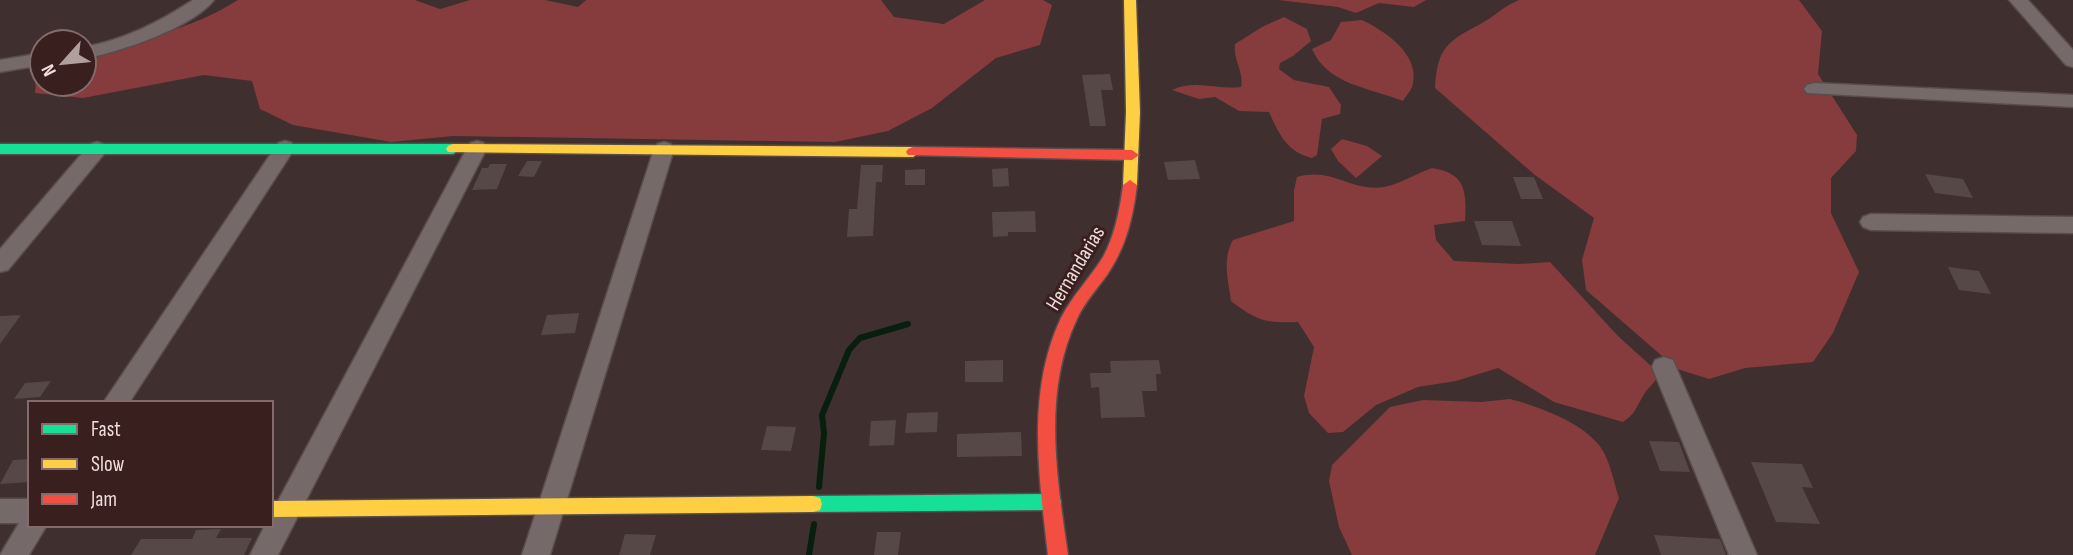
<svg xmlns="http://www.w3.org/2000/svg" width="2073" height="555" viewBox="0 0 2073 555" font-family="'Sofia Sans Condensed',sans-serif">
  <rect width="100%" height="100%" fill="#3f2f2e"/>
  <path fill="#863b3c" d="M238,0H415L440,9L470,0H545L578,7L586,0H881L894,17L944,24L985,0H1043L1052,5L1040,45L996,58L932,108L888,131L835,142L453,136L391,142L293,125L260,109L252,81L204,75L83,98L35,93L37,62L42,61V84H84V49C141,40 188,31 238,0Z
    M1278,0H1426L1414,7L1379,3L1356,13L1338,7Z
    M1519,0H1799L1822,31L1818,74L1857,135L1856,151L1831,178V213L1859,272L1833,333L1813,362L1745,368L1709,379L1677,369L1586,290L1582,260L1594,218L1535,175L1435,88C1437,46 1449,41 1482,23C1496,15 1504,6 1519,0Z
    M1284,17L1307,29L1311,41L1293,56L1280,63L1279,69L1294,80L1329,87L1341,105L1340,114L1322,119L1317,155L1312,158C1287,152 1279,134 1269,112L1239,111L1215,97L1199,99L1172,90C1195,79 1217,90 1241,87C1244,70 1233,61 1235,44L1262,27Z
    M1362,20C1385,31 1422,55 1412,87C1410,92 1405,97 1403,101C1371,88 1327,85 1312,49L1331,40L1341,22Z
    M1342,139L1367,146L1382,156L1356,178L1338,161L1331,149Z
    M1432,168C1465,173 1467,190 1465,221L1434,225L1436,240L1454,261L1518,264L1550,262L1618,336L1660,374C1655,383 1647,388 1643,396C1636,408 1635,414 1623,422L1554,402L1498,368L1456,381L1418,387L1376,405L1343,432L1328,433L1309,413L1304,396L1314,347L1298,322C1265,323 1257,321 1231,301C1228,280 1222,259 1233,240L1294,221V190L1297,177C1334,167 1349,192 1384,187C1400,184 1417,173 1432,168Z
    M1510,399C1538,406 1588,424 1603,451C1611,465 1614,483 1619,498L1595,555H1352L1339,527L1329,481L1332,465L1390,407L1423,400L1481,402Z"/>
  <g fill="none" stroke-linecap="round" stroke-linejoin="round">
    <path stroke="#081f0d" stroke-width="6" d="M819,487L824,433L822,415L849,350L860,338L908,324
      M809,555L814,524"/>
  </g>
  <path fill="#554846" d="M1110,74L1113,90H1101L1106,126H1090L1082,75Z
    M1195,160L1200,179L1168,180L1164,162Z
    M527,161H542L534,177L518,176Z
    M490,164H507L497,189L472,190L482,168H488Z
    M861,165H883L882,182H876L873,236L847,237L849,209H857Z
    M1008,168L1009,186L993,187L992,169Z
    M925,169V185H905V170Z
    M1925,174L1963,179L1973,198L1935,193Z
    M1513,177H1534L1543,199H1521Z
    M1035,211L1036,232H1008V236L993,237L992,212Z
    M1474,221H1512L1521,246L1482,245Z
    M1948,267L1979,271L1991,294L1959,290Z
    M579,313L575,333L541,335L547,315Z
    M21,315L0,344V316Z
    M1003,360V382H965V361Z
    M1159,360L1161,374H1156L1157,391H1142L1145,417L1101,418L1099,387L1091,388L1090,373H1111L1110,361Z
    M51,381L40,397L14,399L25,383Z
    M938,412L937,432L905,433L907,413Z
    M896,420L894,445L869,446L871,421Z
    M767,426L796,427L791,451L761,450Z
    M1021,432L1022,456L957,457V434Z
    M1649,441L1679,442L1690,472L1660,471Z
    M30,459V482L0,484L13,460Z
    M1751,462L1802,464L1813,488L1802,487L1820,524L1776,522Z
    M221,529L216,538H252L244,555H131L141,539H192L196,530Z
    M877,532H901L898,555H874Z
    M625,534L656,535L650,555H619Z
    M1654,535L1720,539L1726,555H1661Z"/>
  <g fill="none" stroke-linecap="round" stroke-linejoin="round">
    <g stroke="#594c4b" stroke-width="3">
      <path id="street" d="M193,0H214C192,28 119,52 84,59V47C124,40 159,22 193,0Z
        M2009,0H2028L2073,50V67L2066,65Z
        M42,53V65L0,72V60Z
        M1814,83L2073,95V107L1807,93L1804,89L1807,85Z
        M285,141L292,143L295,148L129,403H103L278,143Z
        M477,141L484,143L487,148L278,555H250L265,525H271V514L467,148L470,143Z
        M97,142L104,144L107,149L104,154L8,270L0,272V249L90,144Z
        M664,142L671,144L674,149L550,555H522L654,149L657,144Z
        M1871,214L2073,217V233L1871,230L1863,227L1860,222L1863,217Z
        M1664,357L1673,360L1676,367L1757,555H1729L1652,367L1655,360Z
        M0,499H30V525H47L29,555H0L19,523H0Z"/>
    </g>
    <g stroke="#594c4b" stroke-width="3">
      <path id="fast" d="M0,144H453L460,149L453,154H0Z
        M1052,494L1059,496L1061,502L1059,508L1052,510L813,512L806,510L804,504L806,498L813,496Z"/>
    </g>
    <g stroke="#594c4b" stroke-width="3">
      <path id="slow" d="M1124,0H1136L1140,112L1137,185L1130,190L1123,185L1126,112Z
        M453,144L913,147L920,152L913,157L448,152L446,149L448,146Z
        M813,496L820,498L822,504L820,510L813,512L271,517V501Z"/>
    </g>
    <g stroke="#594c4b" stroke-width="3">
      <path id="jam" d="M913,147L1132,150L1139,155L1132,160L908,155L906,152L908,149Z
        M1130,180L1137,185C1133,218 1126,247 1107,275C1097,289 1084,303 1077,319C1042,392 1057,478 1068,555H1048C1039,477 1026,392 1061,318C1072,296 1090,278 1103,257C1115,235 1120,209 1123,185Z"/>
    </g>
    <use href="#street" fill="#756969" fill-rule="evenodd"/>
    <use href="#fast" fill="#16e098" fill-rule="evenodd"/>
    <use href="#slow" fill="#ffcf43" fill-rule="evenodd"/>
    <use href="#jam" fill="#f24e42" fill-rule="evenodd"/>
  </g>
  <g text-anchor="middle" stroke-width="6" stroke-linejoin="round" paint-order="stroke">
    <g font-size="21" fill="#efdcdb" stroke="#3a1f1f">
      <text transform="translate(1075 268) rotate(-59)" y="7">Hernandarias</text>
    </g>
  </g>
  <rect x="28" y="401" width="245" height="126" fill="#3a1f1f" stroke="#826b6a" stroke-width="2"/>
  <rect x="42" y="424" width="35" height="10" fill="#16e098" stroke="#826b6a" stroke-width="2"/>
  <text x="91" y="436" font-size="21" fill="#efdcdb">Fast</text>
  <rect x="42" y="459" width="35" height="10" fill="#ffcf43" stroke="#826b6a" stroke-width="2"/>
  <text x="91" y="471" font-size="21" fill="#efdcdb">Slow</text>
  <rect x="42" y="494" width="35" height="10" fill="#f24e42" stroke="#826b6a" stroke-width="2"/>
  <text x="91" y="506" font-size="21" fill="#efdcdb">Jam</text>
  <g transform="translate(63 63) rotate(243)"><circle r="33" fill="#3a1f1f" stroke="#826b6a" stroke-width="2"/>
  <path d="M0-5L12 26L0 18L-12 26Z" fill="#b19f9e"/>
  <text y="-10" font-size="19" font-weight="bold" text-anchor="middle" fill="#efdcdb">N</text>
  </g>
</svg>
